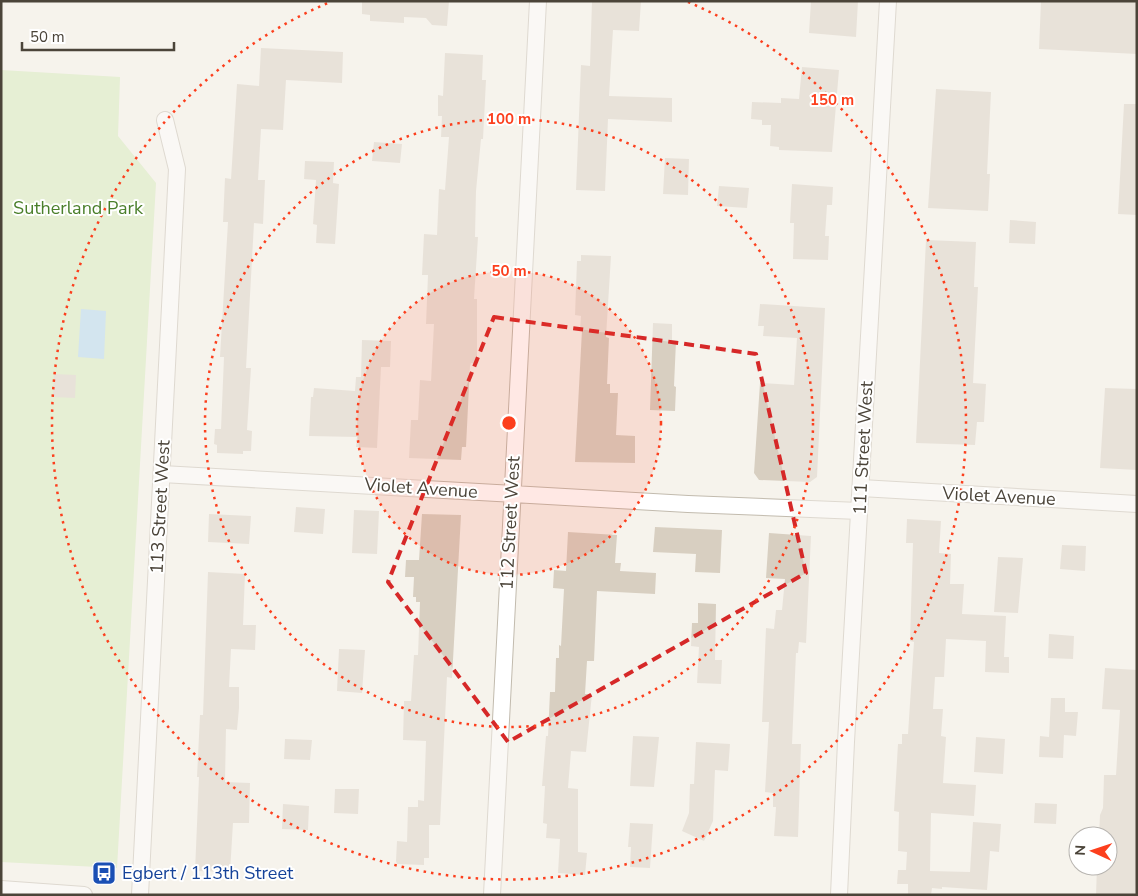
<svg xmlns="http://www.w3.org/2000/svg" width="1138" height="896" viewBox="0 0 1138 896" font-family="'Nunito Sans',sans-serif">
  <rect width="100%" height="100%" fill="#f6f3ec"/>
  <path fill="#d2eab5" d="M1,70L120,77L118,136L156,183L117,868L1,862Z"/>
  <path fill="#a9d4f2" d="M81,309L106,311L104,359L78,357Z"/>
  <path fill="#d8cfc1" d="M362,1H449L447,26L432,25L426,18L404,17V23L370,21V15L362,14Z
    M592,1H641L639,31L613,30L609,96L672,98V122L608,119L605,191L576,190L581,65L590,66Z
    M811,1H858L856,37L809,33Z
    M1041,1H1137V54L1039,49Z
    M261,48L343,52L342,83L286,80L283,130L261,129L258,180H265L263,224L254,223L246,368H251L247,430L252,431L251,451H243V454L217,453V445L214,444L215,429H221L224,357H220L228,222H223L225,178L231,179L237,84L259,86Z
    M445,53L483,55L482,80H486L483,139H481L476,191L475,237H478L474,299H477V364L471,363L470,366L466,447H462L461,460L409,458L411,420H418L420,380L431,381L434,324H426L428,275H422L424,234L437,235L439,189L445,190L449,137H441L442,116H438V95L443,96Z
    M802,67L839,70L832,152L779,150V147L770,146L771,125H762V120L751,119L752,102L781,103V98L799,99Z
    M936,89L991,92L987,174H990L988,211L928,208Z
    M1124,104H1137V215L1118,214Z
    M374,142L402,144L400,163L372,161Z
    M665,158L689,159L688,195L663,194Z
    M305,161L334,162L333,183L339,184L335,244L316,243L317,225L313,224L316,180L304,179Z
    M792,184L833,187L832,205H827L825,236H829L828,260L793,259L794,223H790Z
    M719,186L749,188L747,208L717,206Z
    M1010,220L1036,222L1035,244L1009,243Z
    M926,240L976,242L974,287H978L973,383L986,384L984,422H977L975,445L916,443Z
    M581,255L611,256L606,337L609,338L607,384H610V393H618L616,435L635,436V463L575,462L582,330H580L581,316L575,315L577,261H581Z
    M760,304L825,308L817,477L810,482L759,480L754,473L760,383L794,385L797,338L763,336L764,326H758Z
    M653,323L672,324V341H676L674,386L676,387L675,411L650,410Z
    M362,340L391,341L390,367H381L377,448L356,447L357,437L309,436L311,397H313L314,388L355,391L356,377H361Z
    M54,374L76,375L75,398L53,397Z
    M1105,388L1137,389V470L1100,468Z
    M296,507L325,509L323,534L294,532Z
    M354,510L379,511L377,554L352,553Z
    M209,514L251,516L249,544L208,542Z
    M422,514L461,515L452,678L447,677L440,825H429V858H424V865L397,864L396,861L397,841L407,842L408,807H418V800L424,801L426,741L403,740L404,701H411L414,655H418L420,602H416V597H413L414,577H405L406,560H419Z
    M907,519L941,521L939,553L951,554L950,584H964L962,614L1006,616L1004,657H1009V673L985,672L986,641L946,639L944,677H935L933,709H943L941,736L946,737L943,783L976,785L974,816L931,813L930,871L970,872L973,822L1001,824L999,852L990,851L987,890L942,887V889L932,888L931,895L908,894V884H897L898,870H906L907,852L898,851L899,812L894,811L898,744H902V734H908L914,642L910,641L913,543H906Z
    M655,527L722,530L720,573L695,572L696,554L653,552Z
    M568,532L617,535L615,563H621L620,571L656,573L655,594L597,591L594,661H587L585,694H592L586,752L571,751L568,788L578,789V852L587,853L585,875L558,873L560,839L546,838L547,824L543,823L545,786H542L546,736H548L550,692H555L556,658H559V645L561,646L564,589L553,588L554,570L566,571Z
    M769,533L811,536L806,643L799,642L798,653H796L792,744H801L798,837L774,836L776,807H773V793L765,792L769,722H762L766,628L774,629L776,610H782L785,579L766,578Z
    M1062,545L1086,546L1085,571L1060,569Z
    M998,557L1023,558L1018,613L994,612Z
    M208,572L245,574L243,625H256L255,650L231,649L229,687H239V708L237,730L226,729L225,782L250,783L249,823H233L230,872L195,871L199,777H197L200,715H203Z
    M698,603L716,604L715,660H722L721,684L697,683L699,647L691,646L692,623H698Z
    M1049,634L1074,636L1073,659L1048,658Z
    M339,649L365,650L362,693L337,691Z
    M1105,668L1137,670V895H1096L1097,866H1108V836H1099L1100,815L1103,808L1104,775H1116L1120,710L1102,709Z
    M1051,698H1065V712H1078L1076,736L1064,735L1063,758L1039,757L1040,736L1049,737Z
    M633,736L659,737L654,787L630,786Z
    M976,737L1005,739L1003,774L974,772Z
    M285,739L312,740L310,760L284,759Z
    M696,742L730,744L728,771L715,770L713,821L704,841L682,831L689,813L690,784H694Z
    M335,789H359L358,814L334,813Z
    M1035,803L1057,804L1056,824L1034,823Z
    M283,804L309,806L308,830L282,829Z
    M630,823L653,824L650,868L630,867L631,847H628Z"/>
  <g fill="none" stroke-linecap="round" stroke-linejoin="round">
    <g stroke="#c2bbae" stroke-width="18">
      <path id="minor" d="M162,474L688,504L859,511
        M861,488L1137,504
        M1,889L84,895
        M140,895L177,169L165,120
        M492,895L538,1
        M839,895L846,742L888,1"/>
    </g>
    <use href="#minor" stroke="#fff" stroke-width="16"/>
  </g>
  <path d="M0 0H1138V896H0ZM494,317L756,354L806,573L508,742L388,582Z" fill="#f6f3ec" fill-opacity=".55" fill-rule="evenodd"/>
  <path fill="none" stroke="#d62828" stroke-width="4" stroke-dasharray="10 6" stroke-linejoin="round" d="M494,317L756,354L806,573L508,742L388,582Z"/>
  <circle cx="509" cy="423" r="152" fill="#fc3f1d" fill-opacity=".12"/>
  <g fill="none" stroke="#fc3f1d" stroke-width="2.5" stroke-dasharray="2.5 5">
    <circle cx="509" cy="423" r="152"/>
    <circle cx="509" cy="423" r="304"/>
    <path d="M688 2A457 457 0 1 1 330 2"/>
  </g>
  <defs>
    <g id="bus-square" transform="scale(1.25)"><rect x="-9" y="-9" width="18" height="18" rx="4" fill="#1a4fb4" stroke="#fff"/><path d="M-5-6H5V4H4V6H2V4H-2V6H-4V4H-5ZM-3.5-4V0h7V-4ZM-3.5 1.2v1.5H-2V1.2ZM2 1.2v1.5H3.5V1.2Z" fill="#fff"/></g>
  </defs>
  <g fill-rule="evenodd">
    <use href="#bus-square" x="104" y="873"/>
  </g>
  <g text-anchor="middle" stroke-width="4" stroke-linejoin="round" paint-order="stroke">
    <g font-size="18" fill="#4a7f2a" stroke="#fff">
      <text x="78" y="214">Sutherland Park</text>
    </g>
    <g font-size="18" fill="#4b4439" stroke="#fff">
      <text transform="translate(863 448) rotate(-87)" y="6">111 Street West</text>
      <text transform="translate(421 488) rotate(4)" y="6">Violet Avenue</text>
      <text transform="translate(999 496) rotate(3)" y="6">Violet Avenue</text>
      <text transform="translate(160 507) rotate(-87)" y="6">113 Street West</text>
      <text transform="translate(510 523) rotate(-87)" y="6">112 Street West</text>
    </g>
    <g font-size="18" fill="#164399" stroke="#fff" text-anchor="start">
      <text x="122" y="879">Egbert / 113th Street</text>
    </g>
  </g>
  <circle cx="509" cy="423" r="8" fill="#fc3f1d" stroke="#fff" stroke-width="2.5"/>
  <g font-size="15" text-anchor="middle" font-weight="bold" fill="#fc3f1d" stroke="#fff" stroke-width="4" stroke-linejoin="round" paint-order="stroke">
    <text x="832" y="105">150 m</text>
    <text x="509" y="124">100 m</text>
    <text x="509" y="276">50 m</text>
  </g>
  <rect width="1138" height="896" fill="none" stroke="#4b4439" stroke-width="5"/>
  <g transform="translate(1093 851) rotate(273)"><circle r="24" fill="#ffffff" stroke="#b7b4b0"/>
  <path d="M0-4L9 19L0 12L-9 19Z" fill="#fc3f1d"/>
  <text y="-8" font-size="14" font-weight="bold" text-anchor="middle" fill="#4b4439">N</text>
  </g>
  <path d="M22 42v8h152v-8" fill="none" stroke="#4b4439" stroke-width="2.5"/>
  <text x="30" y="42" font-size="15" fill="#4b4439" stroke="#ffffff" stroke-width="4" paint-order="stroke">50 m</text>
</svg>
